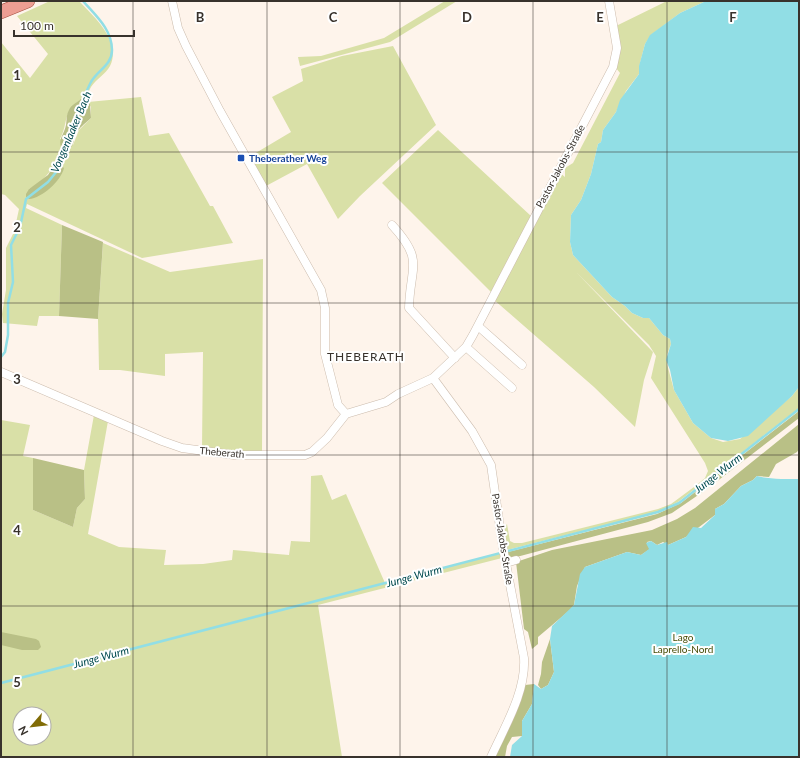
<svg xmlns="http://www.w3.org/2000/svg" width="800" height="758" viewBox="0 0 800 758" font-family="Lato,sans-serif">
  <rect width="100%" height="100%" fill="#fef4eb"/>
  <path fill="#d9e0a7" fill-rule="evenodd" d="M50,1H79C94,17 122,41 110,66C106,74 96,79 91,87C88,92 86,98 84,104L80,100C62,112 69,122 60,139L73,145L79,130L91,118V107L88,102L141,97L149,136L169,133L210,206H213L233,243L142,258L27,204L26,208L62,225L59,316H39L37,326L3,323L2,314L6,290V248L14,232L19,209L5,195L1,194V42L30,78L48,54L17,16ZM51,170L52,185L47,189H29L41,182Z
    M445,1H457L390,42L300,66L298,57L321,56L384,38Z
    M667,1H706L680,13L651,35L645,44L640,63L639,74L626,91L616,112L603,130L601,142L598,144L591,174L581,200L571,215L570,242L573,255L612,297L625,306L632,313L643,318H649L663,335L670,339L671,344L667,355V364L674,390L693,423L711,438L723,442L740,439L792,396L799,387V408L678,502L657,512L507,550L504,529L507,524L510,541L514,543H522L658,509L671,504L694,487L705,478L708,471L705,463L651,378L656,356L649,345L576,272L653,352L644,380L635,427L594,387L493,299L559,172L565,177V168L573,163L620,73L616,68L620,55L616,26Z
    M393,46L436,125L360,196L338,219L307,164L266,186L249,157L291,132L272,97L303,81L301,69L342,56Z
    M438,130L531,216L491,292L382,183Z
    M103,243L170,272L263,259L262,452H225L202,448L203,352L165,354V376L120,370H99L98,319Z
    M94,415L108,421L88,534L119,547L166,550L164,565L203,564L232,560L233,550L289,555L291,541L310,542L311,476L322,475L332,500L346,494L385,583L499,553L502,558L318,605L342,757H1V420L30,425L23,456L33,458V510L73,527L77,508L85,499L84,470ZM20,714H44V738H20Z"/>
  <path fill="#b9c086" d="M81,99L84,104L88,102L90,104L91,118C87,122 81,126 77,132C72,140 76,149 63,151C56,140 64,136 66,125C67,120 66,115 69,110C71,105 76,103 81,99Z
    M58,163L64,168C61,181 42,198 29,199L26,197V194L29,189L48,175L55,164Z
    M62,225L103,242L98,319L59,316Z
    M799,411V418L707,489L672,513L648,522L509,559L508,552L657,514L681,503Z
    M799,424V449L797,452L776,464L769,477L757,476L753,480L741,486L724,504L715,509V515L686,537L668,545L663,542L657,545L651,541L647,542L650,549L641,555L627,552L585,567L577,586L574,605L570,610L538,637V644L532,649L528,632L524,629L516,562L552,550L652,530L677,519L695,508Z
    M33,458L84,470L85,499L77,508L73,527L33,510Z
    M1,632L36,639L39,641L41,647L38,650H22L1,645Z
    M550,639L554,672L548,685L541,689L538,685L541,674L542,662Z
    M534,684L532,704L522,721V736L512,737L507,746L505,757H495L525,685Z"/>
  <path fill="#91dee5" d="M706,1H799V387L792,396L748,436L728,441L711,438L693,423L674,390L670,370L666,360L671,344L670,339L663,335L649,318H643L632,313L625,306L612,297L573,255L570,242L571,215L581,200L591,174L598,144L601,142L603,130L616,112L620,100L639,74V66L645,44L650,35L680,13Z
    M757,476C767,479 788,479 799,479V757H510L512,745L522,736V721L532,704L534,684L541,689L548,685L554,672L550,639L552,626L574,605L580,574L585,567L627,552L641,555L649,549L646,543L651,541L657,545L667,542L668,545L686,537L693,527L701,528L715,515V509L724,504L741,486L753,480Z"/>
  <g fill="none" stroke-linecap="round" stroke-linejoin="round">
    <path stroke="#91dee5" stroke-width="2.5" d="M1,357L5,352L8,335V303L13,282L11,245L20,227L26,199L48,182L57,171C72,143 76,110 91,82C98,70 112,65 112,50C112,29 95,15 83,1
      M1,683L658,512L679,503L799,409"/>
    <g stroke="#ccbcad" stroke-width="9">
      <path id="street" d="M172,1L178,28L186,46L220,111L321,290L325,308V354L338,405L346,414
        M392,225C425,261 410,266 409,308L455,358
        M478,326L522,365
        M466,347L512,388
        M1,372L162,441L182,448L234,455H305L312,452L327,438L346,414L386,402L398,394L433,378
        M506,563L516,560
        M491,757C505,726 526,692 524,658L503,548L491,465L472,431L433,378L466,347L473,335L613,67L617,48L609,1"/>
    </g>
    <g stroke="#a64f40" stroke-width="14">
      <path id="primary" d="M1,12L28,1"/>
    </g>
    <use href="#street" stroke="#fff" stroke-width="8"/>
    <use href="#primary" stroke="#ed9e93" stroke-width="13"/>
  </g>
  <path fill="none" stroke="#38322c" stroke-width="1" stroke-opacity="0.55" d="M133,1V757M267,1V757M400,1V757M533,1V757M667,1V757M1,152H799M1,303H799M1,455H799M1,606H799"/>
  <rect fill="#1a4fb4" stroke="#fff" stroke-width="1.5" x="237" y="154" width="8" height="8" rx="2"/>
  <g text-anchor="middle" stroke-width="4" stroke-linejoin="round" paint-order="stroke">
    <g font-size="10" font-weight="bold" fill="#164399" stroke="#fff" text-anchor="start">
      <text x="249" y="162">Theberather Weg</text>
    </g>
    <g font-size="10" fill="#38322c" stroke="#fff">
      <text transform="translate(560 166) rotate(-62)" y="4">Pastor-Jakobs-Straße</text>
      <text transform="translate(222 452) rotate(5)" y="4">Theberath</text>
      <text transform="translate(503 539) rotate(81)" y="4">Pastor-Jakobs-Straße</text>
    </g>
    <g font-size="10" fill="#474c06" stroke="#fff">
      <text x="683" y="641">Lago<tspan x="683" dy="12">Laprello-Nord</tspan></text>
    </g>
    <g font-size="11" font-style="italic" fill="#004a4f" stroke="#fff">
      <text transform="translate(71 132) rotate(-67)" y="4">Vongenlaaker Bach</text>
      <text transform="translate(718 473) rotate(-38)" y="4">Junge Wurm</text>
      <text transform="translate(414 576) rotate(-15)" y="4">Junge Wurm</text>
      <text transform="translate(101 657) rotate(-15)" y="4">Junge Wurm</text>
    </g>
    <g font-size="12" letter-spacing="1" fill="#38322c" stroke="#fff">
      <text x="366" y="361">THEBERATH</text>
    </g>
  </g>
  <g font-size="13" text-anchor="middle" font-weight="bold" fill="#38322c" stroke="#fff" stroke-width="4" stroke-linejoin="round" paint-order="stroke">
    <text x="200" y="22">B</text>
    <text x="333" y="22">C</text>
    <text x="467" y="22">D</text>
    <text x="600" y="22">E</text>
    <text x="733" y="22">F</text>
    <text x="17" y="80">1</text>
    <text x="17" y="232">2</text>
    <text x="17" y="384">3</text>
    <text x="17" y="535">4</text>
    <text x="17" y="687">5</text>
  </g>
  <rect width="800" height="758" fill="none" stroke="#38322c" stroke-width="4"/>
  <g transform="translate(32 726) rotate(242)"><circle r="19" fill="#ffffff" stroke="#afadab"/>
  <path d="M0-3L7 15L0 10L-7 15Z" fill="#816c06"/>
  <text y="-6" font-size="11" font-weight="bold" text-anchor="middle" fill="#38322c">N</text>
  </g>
  <path d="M14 30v6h120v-6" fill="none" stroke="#38322c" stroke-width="2"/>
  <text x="20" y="30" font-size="12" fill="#38322c" stroke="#ffffff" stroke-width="3" paint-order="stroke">100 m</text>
</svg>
